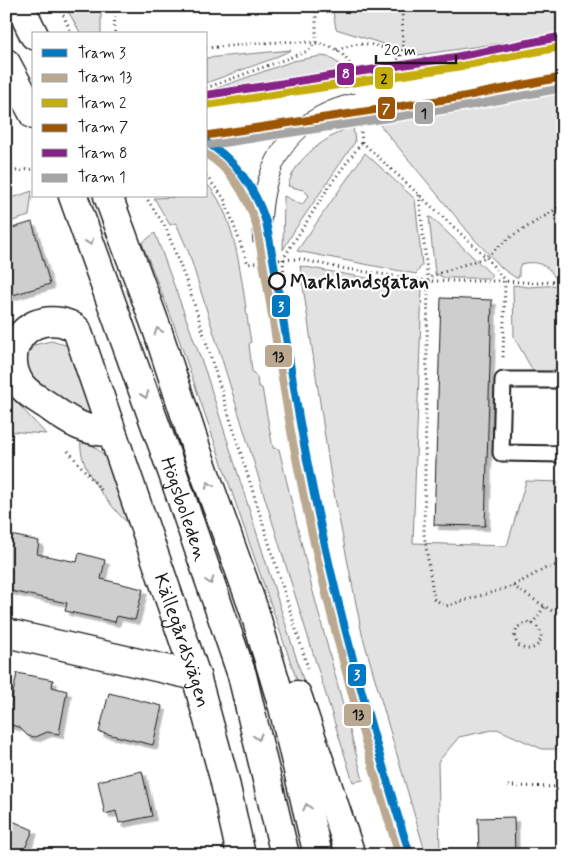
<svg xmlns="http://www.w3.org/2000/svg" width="569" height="861" viewBox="0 0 569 861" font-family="Mynerve,sans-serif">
  <defs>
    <filter id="shadow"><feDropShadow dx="4.5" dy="4.5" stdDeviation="0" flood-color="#0004"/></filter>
  </defs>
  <rect width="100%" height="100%" fill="#fff"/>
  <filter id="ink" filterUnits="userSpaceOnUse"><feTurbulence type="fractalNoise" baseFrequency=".02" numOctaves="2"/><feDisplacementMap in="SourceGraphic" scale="10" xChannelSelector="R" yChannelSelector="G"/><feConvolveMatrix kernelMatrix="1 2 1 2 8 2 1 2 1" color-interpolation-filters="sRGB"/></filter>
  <g filter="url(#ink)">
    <path fill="#e2e2e2" stroke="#7f7f7f" d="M65,6H101V34H81Z
      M332,6H563V34L418,55L336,29Z
      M291,50L272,59L206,83V58Z
      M321,56L329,57L348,70L349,75L206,98V92L293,61Z
      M563,85V276L555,278C549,265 536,260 521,264L519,268V277L516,278L503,269L475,240L375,119Z
      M353,125L355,142L294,231L283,250L284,196L302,205L309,195L303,190L288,186C296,155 327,138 353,125Z
      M365,153L415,199L422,265L416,274L297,251Z
      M206,183C239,215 243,298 251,342L249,344L252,371L257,377L258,386L262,388L273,448L279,449L312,588L363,780L353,782L189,253L176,223L170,225L154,198L206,196Z
      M32,191L29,216L6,223V200Z
      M429,217L432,218L493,276L490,278H444L435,273Z
      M155,233L206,373L308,695H302L173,322L142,243Z
      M300,266L422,288L413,543L507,546L526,481L563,482V749H542L497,729L459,737L438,762L440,855H426L362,634L331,478Z
      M513,285L528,287L563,285V372L533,371L514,337Z
      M51,341L69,346L100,419L33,391L25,358L34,345Z
      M6,391L46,434L6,431Z
      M81,440C116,450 123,500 134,531C115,509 77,472 81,440Z"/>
    <path fill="#cecece" stroke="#1c1c1c" filter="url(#shadow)" d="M32,222L50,284L6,297V230Z
      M441,298L492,300L485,526L434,525Z
      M6,534L39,541L37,554L77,562L79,553L105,560L101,579L143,589L135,620L117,616L115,622L65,611L67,603L6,590Z
      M17,673L53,680L52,687L67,691L59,734L47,732L36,737L28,736L19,727L7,724Z
      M109,693L162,706L153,745L99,732Z
      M142,771L152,816L119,823L116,811L105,814L98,781Z
      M514,817L515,855H479L478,818Z
      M6,818L33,830L22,855H6Z"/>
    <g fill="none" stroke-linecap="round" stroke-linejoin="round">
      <g stroke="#1c1c1c" stroke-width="19">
        <path id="service" d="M563,380H503L501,453L563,454"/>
      </g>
      <g stroke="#1c1c1c" stroke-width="31">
        <g id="minor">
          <path id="s1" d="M110,432C87,432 70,422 51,408C42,401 28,395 21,385C0,354 22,315 61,322C68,324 72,325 77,330L196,676L224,778L241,855"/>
          <path d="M6,633L196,676"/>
        </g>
      </g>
      <g stroke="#1c1c1c" stroke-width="31">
        <g id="secondary">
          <path d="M20,6L34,35"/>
          <path d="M6,63L34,115"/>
          <path id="s2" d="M73,196L173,474L242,675L285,855"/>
          <path d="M108,196L157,329L198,454L254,610L283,707L318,855"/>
          <path d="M297,695L351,855"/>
        </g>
      </g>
      <path stroke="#1c1c1c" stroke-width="3" stroke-dasharray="1 4" stroke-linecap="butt" d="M59,6L72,34
        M114,6L115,34
        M206,48C236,46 314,34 337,50C346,56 351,66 355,76
        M337,50C363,40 376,43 401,56
        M206,88L308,51L316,42V6
        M206,101L388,72L401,56L403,45L402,6
        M360,122L362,142L486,257L505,281L503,359
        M6,136L16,135
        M6,172L34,169
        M206,176L224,198L248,264L273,260L299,259L340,268L428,281H505L538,283L563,281
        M419,195L428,281L424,534L434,599L446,606L513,586L544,569L563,563
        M145,196L166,228L191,294L309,671
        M284,275L283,259L330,185L362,142
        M428,281L432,276L486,257L509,238L563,205
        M68,451L103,492
        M513,586L563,618
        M515 636a13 13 0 1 1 26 0a13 13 0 1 1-26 0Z
        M532,624L545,606
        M508,786L563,787"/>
      <use href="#service" stroke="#fff" stroke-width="15"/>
      <use href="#minor" stroke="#fff" stroke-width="28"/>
      <use href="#secondary" stroke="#fff" stroke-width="28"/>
      <path stroke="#1c1c1c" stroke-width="1" d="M253,243C245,169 280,109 355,93
        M272,252C267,184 284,131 356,110"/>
      <g stroke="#fff" stroke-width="11">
        <path id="tram-1" d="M206,142C237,161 255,188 266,222C282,301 291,381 307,460C333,594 369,725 410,855"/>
      </g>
      <g stroke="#fff" stroke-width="11">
        <path id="tram-2" d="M206,154C232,170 247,196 256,225C272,304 281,384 297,463C323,596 359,726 399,855"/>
      </g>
      <g stroke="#fff" stroke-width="11">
        <path id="tram-3" d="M206,105L456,67L561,47"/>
      </g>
      <g stroke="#fff" stroke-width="11">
        <path id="tram-4" d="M209,135L461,97L563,77"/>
      </g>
      <g stroke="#fff" stroke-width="11">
        <path id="tram-5" d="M206,95L455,57L559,37"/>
      </g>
      <g stroke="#fff" stroke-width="11">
        <path id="tram-6" d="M210,145L462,107L563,88"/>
      </g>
      <use href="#tram-1" stroke="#0079c2" stroke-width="8"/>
      <use href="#tram-2" stroke="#baa990" stroke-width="8"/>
      <use href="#tram-3" stroke="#c5ad0a" stroke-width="8"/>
      <use href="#tram-4" stroke="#9c5506" stroke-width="8"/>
      <use href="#tram-5" stroke="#872387" stroke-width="8"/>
      <use href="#tram-6" stroke="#a4a4a4" stroke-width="8"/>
    </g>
    <defs><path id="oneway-chevron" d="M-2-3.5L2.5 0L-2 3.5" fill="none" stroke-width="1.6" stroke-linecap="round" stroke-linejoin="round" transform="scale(1.25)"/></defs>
    <g stroke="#999">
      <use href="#oneway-chevron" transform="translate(90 242) rotate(70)"/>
      <use href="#oneway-chevron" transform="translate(158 331) rotate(-109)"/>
      <use href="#oneway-chevron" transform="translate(145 395) rotate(70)"/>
      <use href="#oneway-chevron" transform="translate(209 485) rotate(-110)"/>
      <use href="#oneway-chevron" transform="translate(210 581) rotate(72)"/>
      <use href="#oneway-chevron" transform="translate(258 737) rotate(75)"/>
      <use href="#oneway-chevron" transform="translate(307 807) rotate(-103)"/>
    </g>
  </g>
  <circle fill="#fff" stroke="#1c1c1c" stroke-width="2.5" cx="277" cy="281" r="8"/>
  <g text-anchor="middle" stroke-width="4.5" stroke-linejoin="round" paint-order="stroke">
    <g font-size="20" font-weight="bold" fill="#1c1c1c" stroke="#fff" text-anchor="start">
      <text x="290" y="288">Marklandsgatan</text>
    </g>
    <g font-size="20" fill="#1c1c1c" stroke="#fff">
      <text dy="7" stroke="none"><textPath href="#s2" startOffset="332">Högsboleden</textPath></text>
      <text dy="7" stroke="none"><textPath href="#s1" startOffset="546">Källegårdsvägen</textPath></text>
    </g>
  </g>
  <g stroke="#fff" stroke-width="2">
    <rect x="336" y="62" width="19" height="24" rx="5" fill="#872387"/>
    <rect x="374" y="66" width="20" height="24" rx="5" fill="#c5ad0a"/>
    <rect x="377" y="96" width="19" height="24" rx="5" fill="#9c5506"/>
    <rect x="414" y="101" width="20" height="24" rx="5" fill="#a4a4a4"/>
    <rect x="271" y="294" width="20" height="24" rx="5" fill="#0079c2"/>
    <rect x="264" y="344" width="29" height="24" rx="5" fill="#baa990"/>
    <rect x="347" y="663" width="20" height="24" rx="5" fill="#0079c2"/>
    <rect x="343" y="703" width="29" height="24" rx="5" fill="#baa990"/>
  </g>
  <g font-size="14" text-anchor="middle" font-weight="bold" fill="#fff">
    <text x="346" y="78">8</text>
    <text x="386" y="113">7</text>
    <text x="281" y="311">3</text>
    <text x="357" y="679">3</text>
  </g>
  <g font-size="14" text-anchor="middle" font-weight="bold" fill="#111">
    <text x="384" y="83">2</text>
    <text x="424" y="118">1</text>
    <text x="278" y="361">13</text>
    <text x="358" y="719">13</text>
  </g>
  <rect width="569" height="861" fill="none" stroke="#fff" stroke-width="25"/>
  <rect x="12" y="12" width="544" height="836" fill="none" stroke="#1c1c1c" stroke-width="2" filter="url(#ink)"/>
  <rect x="32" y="32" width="175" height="165" fill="#ffffff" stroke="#a4a4a4"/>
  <rect x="42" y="49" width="25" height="8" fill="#0079c2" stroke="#a4a4a4"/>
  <text x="78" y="58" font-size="15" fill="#1c1c1c">Tram 3</text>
  <rect x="42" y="74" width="25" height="8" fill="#baa990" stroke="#a4a4a4"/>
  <text x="78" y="82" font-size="15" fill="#1c1c1c">Tram 13</text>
  <rect x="42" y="99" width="25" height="8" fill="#c5ad0a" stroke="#a4a4a4"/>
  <text x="78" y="108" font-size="15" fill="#1c1c1c">Tram 2</text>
  <rect x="42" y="124" width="25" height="8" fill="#9c5506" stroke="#a4a4a4"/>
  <text x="78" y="132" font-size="15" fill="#1c1c1c">Tram 7</text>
  <rect x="42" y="149" width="25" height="8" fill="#872387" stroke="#a4a4a4"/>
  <text x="78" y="158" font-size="15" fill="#1c1c1c">Tram 8</text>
  <rect x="42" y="174" width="25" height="8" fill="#a4a4a4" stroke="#a4a4a4"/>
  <text x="78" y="182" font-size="15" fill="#1c1c1c">Tram 1</text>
  <path d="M376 55v8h80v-8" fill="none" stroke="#1c1c1c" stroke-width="2.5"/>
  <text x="384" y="55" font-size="15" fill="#1c1c1c" stroke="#ffffff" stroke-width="4" paint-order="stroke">20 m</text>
</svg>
